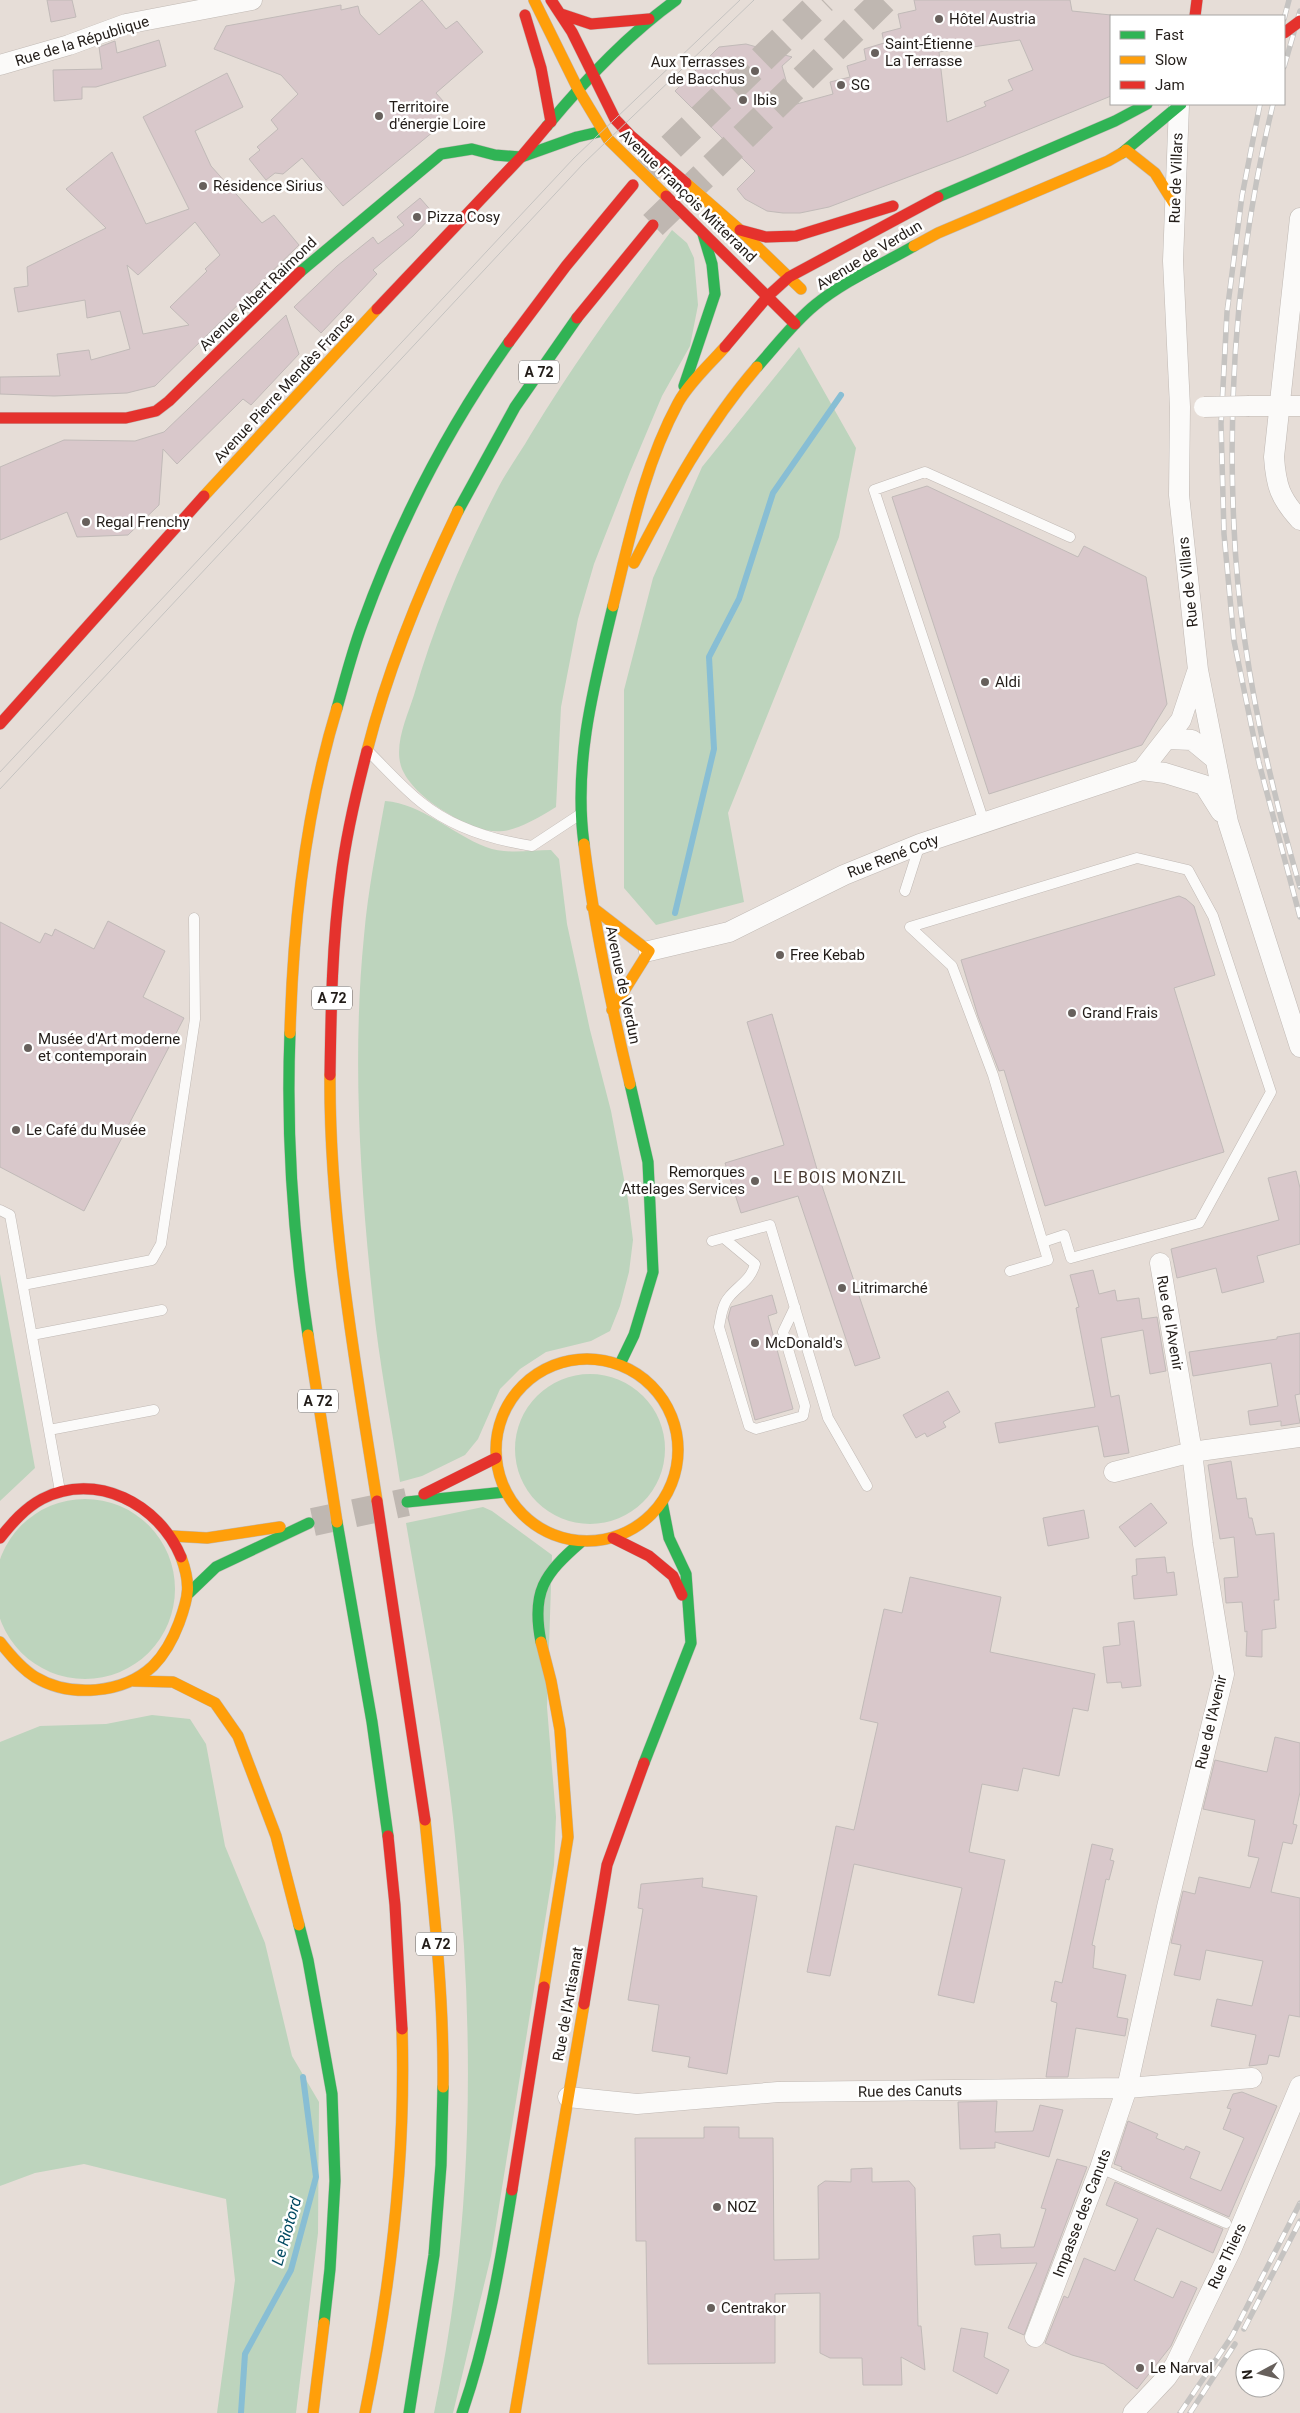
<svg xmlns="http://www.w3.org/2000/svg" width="1300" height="2413" viewBox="0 0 1300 2413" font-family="Roboto,sans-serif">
  <rect width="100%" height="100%" fill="#e6ddd7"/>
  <path fill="#bdd4bd" d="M672,230L687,243L694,258L698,305L690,346L662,396L630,472L594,564L578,619L561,707L556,807C510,835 495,841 447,813C430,803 410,787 402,769C393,746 407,717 414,695C434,625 463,556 496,492C506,472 520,453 531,434C574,363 623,296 672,230Z
    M799,347L856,448L839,537L728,813L744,902L656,925L624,888V690L653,578L702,467Z
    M385,801C423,804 450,833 486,847C507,855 530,850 551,850L559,859L567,924L590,1030L611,1111L628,1200L633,1240L629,1272L620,1306L610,1331L591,1341L546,1352L520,1369L500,1389L478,1439L465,1455L422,1476L400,1482C391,1422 379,1362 373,1302C360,1182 352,1056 364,936C368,890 377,845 385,801Z
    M0,1274L35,1468L0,1501Z
    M515 1449a75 75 0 1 1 150 0a75 75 0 1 1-150 0Z
    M-5 1589a90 90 0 1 1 180 0a90 90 0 1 1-180 0Z
    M483,1507L492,1511L552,1555L547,1707L556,1817L554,1865L491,2256L453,2413H434C473,2228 475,2045 457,1857C447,1745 425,1634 406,1523Z
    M152,1715L190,1719L206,1744L225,1846L265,1943L292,2056L319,2102L318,2233L296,2413H217L235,2280L226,2199L84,2164L35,2173L0,2186V1742L40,1726L106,1724Z"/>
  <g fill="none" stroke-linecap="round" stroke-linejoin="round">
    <path stroke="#88bed4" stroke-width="6" d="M675,913L714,749L709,657L739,599L773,493L841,395
      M241,2413L245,2354L291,2270L316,2177L303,2077"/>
  </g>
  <path fill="#d9c8cb" stroke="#c1bab8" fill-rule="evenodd" d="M47,0H72L76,17L51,22Z
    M422,0L446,29L457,21L483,52L436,93L443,101L434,109L445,122L343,206L302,158L283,174L275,173L266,180L249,159L260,150L257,147L278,129L271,120L298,94L281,75L214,49L226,26L341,5V10L358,6L360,14L379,35Z
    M914,0H1070L1072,11L1111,15V96L964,156L829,207L800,213H783L767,211L745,199L737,189L755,171L675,91L719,47L746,44L792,57L782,66L793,105L833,94L830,82L850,77L847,66L866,60L864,49L884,43L882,33L901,28L898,14L916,10ZM1020,40L1033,70L1008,80L1013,90L984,102L986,106L947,122L939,52Z
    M159,40L166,66L96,87H82V99L54,101L53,70L102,69L99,47L115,41L117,53Z
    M227,73L243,107L195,131L211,166L262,223L274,215L299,245L155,386L127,393L54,396L0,394V377L60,376L57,354L89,350L91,360L130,349L120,311L87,318L85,300L18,312L14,288L28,286L27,267L106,228L66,189L112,152L146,224L189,209L143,117ZM195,222L220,255L205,269L207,271L170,307L189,325L143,334L127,265L138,275Z
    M420,198L434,214L413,236L373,270L377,274L321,333L294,307L337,266L373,237L378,244L404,225L397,217Z
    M286,315L299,354L251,405L243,399L177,464L163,449L159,505L128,535L77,537L67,512L0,540V467L64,440L135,441L164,432Z
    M927,486L1078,557L1084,546L1146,577L1167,704L1142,745L989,794L892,497Z
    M1179,896L1186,899L1194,906L1215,975L1174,988L1224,1152L1045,1206L1004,1070L999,1071L978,1016L961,960Z
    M108,921L165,951L143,997L184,1018L84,1211L0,1167V922L40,943L45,933L52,936L55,929L94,949Z
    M772,1014L821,1183L880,1358L855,1366L798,1196L741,1213L725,1163L784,1145L747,1022Z
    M1296,1171L1300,1188V1244L1257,1256L1264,1282L1222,1293L1216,1268L1177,1278L1171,1249L1279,1220L1268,1178Z
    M1093,1270L1099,1294L1115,1290L1117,1301L1139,1298L1142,1319L1157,1317L1166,1371L1150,1374L1143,1330L1101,1338L1111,1397L1119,1395L1129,1453L1104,1457L1098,1426L999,1443L995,1423L1095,1407L1076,1308L1079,1307L1070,1275Z
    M772,1295L777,1313L768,1316L793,1409L755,1420L728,1318L731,1307Z
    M1300,1333V1394L1295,1395L1300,1423L1281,1426V1421L1250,1425L1248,1411L1278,1406L1271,1363L1193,1376L1189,1352L1277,1339V1337Z
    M948,1391L960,1412L943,1422L946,1427L927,1437L925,1433L916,1438L903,1415Z
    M1231,1461L1237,1499L1246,1498L1249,1518H1252L1256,1535L1274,1533L1279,1600H1274L1276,1628L1262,1630V1657L1246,1656L1247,1631L1245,1632L1242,1602L1226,1603L1224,1578L1238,1577L1234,1537L1220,1539L1208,1465Z
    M1151,1503L1167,1523L1135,1547L1119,1527Z
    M1084,1510L1089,1538L1048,1546L1043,1518Z
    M1165,1557L1167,1573L1174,1572L1177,1595L1134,1599L1132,1576L1137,1575L1136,1559Z
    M910,1577L1001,1597L990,1652L1095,1674L1088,1711L1073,1708L1059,1776L1023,1768L1018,1791L982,1784L969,1852L1005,1860L974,2003L938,1995L962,1888L854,1864L830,1976L807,1972L836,1826L854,1830L878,1723L860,1719L884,1609L902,1613Z
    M1134,1621L1141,1686L1122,1688L1121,1682L1107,1683L1103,1647L1120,1645L1118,1623Z
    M1275,1737L1300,1743V1792L1293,1824L1297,1825L1292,1844L1283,1842L1271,1892L1300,1898V2017L1289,2015L1279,2057L1269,2055L1267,2064L1249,2066L1256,2035L1211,2026L1217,1999L1252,2006L1263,1961L1206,1950L1200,1980L1174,1975L1181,1945L1171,1943L1183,1891L1195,1894L1199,1877L1250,1888L1259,1858L1248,1856L1255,1820L1203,1809L1215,1760L1267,1772Z
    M1092,1844L1113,1849L1110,1860L1114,1861L1109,1880L1106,1879L1092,1945L1095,1946L1093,1968L1126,1975L1117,2017L1128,2019L1125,2036L1076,2028L1068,2077H1046L1057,2003L1051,2001L1055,1981L1062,1983Z
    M703,1878L702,1887L757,1896L727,2074L688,2067L690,2057L652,2051L659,2005L628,2000L643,1909L638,1908L641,1884Z
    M1242,2092L1277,2106L1229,2217L1121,2169L1122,2167L1114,2164L1128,2121L1158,2134L1156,2138L1184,2150L1186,2146L1200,2152L1190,2178L1221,2191L1244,2138L1223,2129L1231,2109L1227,2108L1233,2094Z
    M997,2101L995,2132L1033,2131L1040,2105L1063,2110L1049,2157L995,2142V2148L960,2149L958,2102Z
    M704,2127H739V2138H773L774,2260L819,2259L818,2186L825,2181L851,2182V2169L872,2168V2182L909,2181L915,2188L918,2326H921L925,2370L901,2357L902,2385H863L862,2358H830L820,2353V2293L775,2294V2363L648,2364L646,2241H636L635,2138H704Z
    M1057,2159L1087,2167L1024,2335L1008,2328L1037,2263L975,2265L973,2236L1000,2234L1001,2248L1034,2247L1046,2209L1041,2208Z
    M1115,2182L1223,2229L1213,2253L1157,2228L1134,2280L1173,2298L1181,2281L1197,2288L1171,2346L1137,2389L1104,2364L1072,2355L1045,2343L1064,2296L1068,2298L1084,2258L1115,2271L1138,2219L1106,2205Z
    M961,2328L988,2333L984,2357L1009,2370L997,2394L953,2371Z"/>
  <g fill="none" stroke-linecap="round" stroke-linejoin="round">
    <path stroke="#bfb7b1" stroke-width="28" stroke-dasharray="28 14" stroke-linecap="butt" d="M313,1522L407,1502"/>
    <path stroke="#bfb7b1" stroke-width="28" stroke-dasharray="28 14" stroke-linecap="butt" d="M641,176L823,0
      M653,225L884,0"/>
    <g stroke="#c0b9b4" stroke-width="11">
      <path id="lane" d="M370,753C387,770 404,789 422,803C453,828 493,840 532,846L579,815
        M984,822L874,490L925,472L1070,537
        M905,891L920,844
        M910,927L1137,858L1188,870L1213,916L1271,1092L1199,1223L1071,1258L1064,1235L1043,1242
        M910,927L952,966L993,1075L1048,1260L1010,1271
        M0,1210L10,1215L60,1491
        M725,1239L755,1264C751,1280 739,1285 729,1297C722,1305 721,1317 719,1327L749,1426L756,1429L803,1416L805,1406L783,1332L795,1307
        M712,1241L770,1225L828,1418L867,1486
        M23,1285L152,1260L161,1244L195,1019L194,918
        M32,1335L162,1310
        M49,1430L154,1410
        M1100,2168L1226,2223"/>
    </g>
    <g stroke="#c0b9b4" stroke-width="21">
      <path id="street" d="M0,65L69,45L126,24L252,0
        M1179,105L1173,261L1180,407L1179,495L1198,670L1228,822L1300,1047
        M1300,218L1274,457C1276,486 1280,498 1300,520
        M1249,406H1300
        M1168,739L1192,740L1215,759
        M1142,770L1181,720L1197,672
        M649,951L729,932L844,875L920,844L1142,770L1165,773L1204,785L1221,812
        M1114,1472L1192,1452L1300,1437
        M568,2097L637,2104L778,2092L1127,2088L1252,2078
        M1035,2337L1100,2168L1127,2088L1167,1907L1224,1674L1203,1544L1192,1452L1160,1263
        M1133,2413L1166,2378L1175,2365L1231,2250L1300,2086"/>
    </g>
    <g stroke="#c0b9b4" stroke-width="12">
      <path id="fast" d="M547,126C585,80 627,35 676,0
        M1122,153L1181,104
        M938,197L1115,121L1147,104
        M300,272L441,154L472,149L495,155L521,157L577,137L603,131
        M757,367C776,346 793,323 815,305C844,281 881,265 914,246
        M684,386L715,294L712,264L703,234
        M458,511L515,407L577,318
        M337,708C345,680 352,652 362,625C398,525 448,428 509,342
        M584,844C573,763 594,685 613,606
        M290,1033C286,1134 293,1235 308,1335
        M620,1364L634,1335L653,1272L648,1162L630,1084
        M407,1502L505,1492
        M337,1522L372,1722L388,1836
        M189,1593L216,1567L309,1523
        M541,1642C531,1592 544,1574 581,1542
        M644,1763L691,1643L686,1574L669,1538L662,1502
        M299,1925L308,1960L332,2094L335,2181L330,2269L324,2323
        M409,2413L434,2255L441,2165L443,2087
        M462,2413C487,2341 500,2265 512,2190"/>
    </g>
    <g stroke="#c0b9b4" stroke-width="12">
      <path id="slow" d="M534,0L578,89L608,139L666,196
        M1126,150L1155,173L1175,205
        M686,183L740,230L801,289
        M914,246L938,233L1108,161L1122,153
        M204,496L377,309
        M634,563C670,494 706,426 757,367
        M613,606C630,537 644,466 678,403C689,383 710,364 725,347
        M367,751C388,668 421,588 458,511
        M584,844C594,925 611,1005 630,1084
        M592,907L649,951L612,1010
        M290,1033C293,924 305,813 337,708
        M330,1075C329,1216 355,1362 377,1501
        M308,1335L337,1522
        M496 1450a91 91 0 1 1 182 0a91 91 0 1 1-182 0Z
        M172,1536L207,1538L280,1527
        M0,1642C10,1655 21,1668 35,1677C70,1698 123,1694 153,1666C165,1654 173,1639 179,1623C189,1596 191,1584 181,1557
        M541,1642L551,1681L560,1730L568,1837L544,1987
        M134,1681L173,1682L215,1703L238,1736L276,1836L299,1925
        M425,1820C434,1909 444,1998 443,2087
        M313,2413L324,2323
        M365,2413C391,2286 406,2159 402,2029
        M515,2413L584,2004"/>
    </g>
    <g stroke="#c0b9b4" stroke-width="12">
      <path id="jam" d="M551,0L572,32L615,119L631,136L686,183
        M561,14L591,24L649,19
        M525,15L541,68L551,122
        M1195,16L1197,0
        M666,196L795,324
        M740,230L766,237L796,236L893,206
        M377,309L521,157L547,126
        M577,318L653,225
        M509,342L566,266L633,185
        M725,347L768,296L789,277L938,197
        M0,418H126L156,411L169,401L300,272
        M0,724L204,496
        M330,1075C331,1009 332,943 341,877C346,835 356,793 367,751
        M424,1494L496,1458
        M377,1501L425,1820
        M0,1538C12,1523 25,1508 42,1499C96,1471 159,1504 181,1557
        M613,1538L649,1556L673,1576L682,1595
        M388,1836L395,1905L402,2029
        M584,2004L607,1865L644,1763
        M512,2190L544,1987"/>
    </g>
    <use href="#lane" stroke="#fbfaf9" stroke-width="10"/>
    <use href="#street" stroke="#fbfaf9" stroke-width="20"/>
    <use href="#fast" stroke="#30b455" stroke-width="11"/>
    <use href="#slow" stroke="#ff9f0a" stroke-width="11"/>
    <use href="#jam" stroke="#e5322d" stroke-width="11"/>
    <path stroke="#c5c3c1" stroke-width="1" d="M0,772L574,158L740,0
      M0,789L583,164L754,0"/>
    <g stroke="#c5c3c1" stroke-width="5.5">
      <path id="rail" d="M1284,19L1289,0
        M1284,67L1300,11
        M1260,104L1242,196L1227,312L1221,424L1224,534L1234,641L1259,763L1300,917
        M1273,104C1240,241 1227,386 1234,527C1239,648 1266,771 1300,887
        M1244,2329L1300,2221
        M1180,2413L1232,2336L1300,2203
        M1190,2413L1235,2344"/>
    </g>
    <use href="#rail" stroke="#fff" stroke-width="4" stroke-dasharray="11" stroke-linecap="butt"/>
    <g stroke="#c0b9b4" stroke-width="21" stroke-linecap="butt">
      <path id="street-bridge" d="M1204,407L1249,406"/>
    </g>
    <g stroke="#c0b9b4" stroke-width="12" stroke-linecap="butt">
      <path id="jam-bridge" d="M1284,33L1300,21"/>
    </g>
    <use href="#street-bridge" stroke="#fbfaf9" stroke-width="20"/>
    <use href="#jam-bridge" stroke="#e5322d" stroke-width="11"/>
  </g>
  <g fill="#67605c" stroke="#fff" stroke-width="2">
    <circle cx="939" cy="19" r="5"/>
    <circle cx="875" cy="53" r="5"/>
    <circle cx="755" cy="71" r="5"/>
    <circle cx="841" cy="85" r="5"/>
    <circle cx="743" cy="100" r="5"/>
    <circle cx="379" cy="116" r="5"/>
    <circle cx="203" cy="186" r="5"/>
    <circle cx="417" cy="217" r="5"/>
    <circle cx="86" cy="522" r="5"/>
    <circle cx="985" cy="682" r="5"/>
    <circle cx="780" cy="955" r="5"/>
    <circle cx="1072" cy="1013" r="5"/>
    <circle cx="28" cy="1048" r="5"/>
    <circle cx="16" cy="1130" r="5"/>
    <circle cx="755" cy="1181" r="5"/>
    <circle cx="842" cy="1288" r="5"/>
    <circle cx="755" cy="1343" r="5"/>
    <circle cx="717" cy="2207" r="5"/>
    <circle cx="711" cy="2308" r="5"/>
    <circle cx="1140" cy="2368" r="5"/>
  </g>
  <g text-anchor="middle" stroke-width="5" stroke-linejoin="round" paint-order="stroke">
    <g fill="#fff" stroke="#65615e" stroke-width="1">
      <rect x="519" y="360.5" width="40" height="23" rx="4"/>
      <rect x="312" y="986.5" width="40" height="23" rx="4"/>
      <rect x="298" y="1389.5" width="40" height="23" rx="4"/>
      <rect x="416" y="1932.5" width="40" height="23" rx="4"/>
    </g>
    <g font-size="14" font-weight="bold" fill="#231d19">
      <text x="539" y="377">A 72</text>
      <text x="332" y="1003">A 72</text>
      <text x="318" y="1406">A 72</text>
      <text x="436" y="1949">A 72</text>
    </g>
    <g font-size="15" fill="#231d19" stroke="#fff" text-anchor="start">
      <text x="949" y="24">Hôtel Austria</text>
      <text x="885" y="49">Saint-Étienne<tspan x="885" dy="17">La Terrasse</tspan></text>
      <text x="745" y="67" text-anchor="end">Aux Terrasses<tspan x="745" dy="17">de Bacchus</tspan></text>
      <text x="851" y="90">SG</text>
      <text x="753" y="105">Ibis</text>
      <text x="389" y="112">Territoire<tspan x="389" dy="17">d'énergie Loire</tspan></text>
      <text x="213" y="191">Résidence Sirius</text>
      <text x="427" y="222">Pizza Cosy</text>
      <text x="96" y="527">Regal Frenchy</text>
      <text x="995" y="687">Aldi</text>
      <text x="790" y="960">Free Kebab</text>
      <text x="1082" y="1018">Grand Frais</text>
      <text x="38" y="1044">Musée d'Art moderne<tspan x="38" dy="17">et contemporain</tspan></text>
      <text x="26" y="1135">Le Café du Musée</text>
      <text x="745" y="1177" text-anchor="end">Remorques<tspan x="745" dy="17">Attelages Services</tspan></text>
      <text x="852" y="1293">Litrimarché</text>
      <text x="765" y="1348">McDonald's</text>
      <text x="727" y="2212">NOZ</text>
      <text x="721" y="2313">Centrakor</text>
      <text x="1150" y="2373">Le Narval</text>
    </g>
    <g font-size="15" fill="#231d19" stroke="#fff">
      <text transform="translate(82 41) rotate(-17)" y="5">Rue de la République</text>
      <text transform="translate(1176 178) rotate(-88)" y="5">Rue de Villars</text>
      <text transform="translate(688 196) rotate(44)" y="5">Avenue François Mitterrand</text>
      <text transform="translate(869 255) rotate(-31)" y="5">Avenue de Verdun</text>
      <text transform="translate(258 294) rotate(-44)" y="5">Avenue Albert Raimond</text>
      <text transform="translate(284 388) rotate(-47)" y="5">Avenue Pierre Mendès France</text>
      <text transform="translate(1188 582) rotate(-96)" y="5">Rue de Villars</text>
      <text transform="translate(893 856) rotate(-21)" y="5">Rue René Coty</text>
      <text transform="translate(623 985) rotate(78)" y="5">Avenue de Verdun</text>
      <text transform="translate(1170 1323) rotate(80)" y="5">Rue de l'Avenir</text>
      <text transform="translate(1211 1722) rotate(-77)" y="5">Rue de l'Avenir</text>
      <text transform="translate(568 2004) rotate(-80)" y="5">Rue de l'Artisanat</text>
      <text transform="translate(910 2091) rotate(-1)" y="5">Rue des Canuts</text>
      <text transform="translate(1082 2213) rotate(-69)" y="5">Impasse des Canuts</text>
      <text transform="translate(1227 2256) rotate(-65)" y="5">Rue Thiers</text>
    </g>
    <g font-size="16" letter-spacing="1" fill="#463930" stroke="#fff">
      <text x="840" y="1183">LE BOIS MONZIL</text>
    </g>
    <g font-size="16" font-style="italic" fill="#014961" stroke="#fff">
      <text transform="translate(286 2231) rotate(-74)" y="6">Le Riotord</text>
    </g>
  </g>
  <rect x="1110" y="15" width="175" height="90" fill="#ffffff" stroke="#a7a5a3"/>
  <rect x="1120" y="31" width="25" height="8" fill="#30b455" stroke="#a7a5a3"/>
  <text x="1155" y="40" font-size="15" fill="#231d19">Fast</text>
  <rect x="1120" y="56" width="25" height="8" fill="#ff9f0a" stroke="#a7a5a3"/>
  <text x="1155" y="65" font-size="15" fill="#231d19">Slow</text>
  <rect x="1120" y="81" width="25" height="8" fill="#e5322d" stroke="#a7a5a3"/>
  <text x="1155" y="90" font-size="15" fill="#231d19">Jam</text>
  <g transform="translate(1260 2373) rotate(263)"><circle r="24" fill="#ffffff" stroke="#a7a5a3"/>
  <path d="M0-4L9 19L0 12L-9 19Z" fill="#67605c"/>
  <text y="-8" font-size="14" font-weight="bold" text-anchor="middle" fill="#231d19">N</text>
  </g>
</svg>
